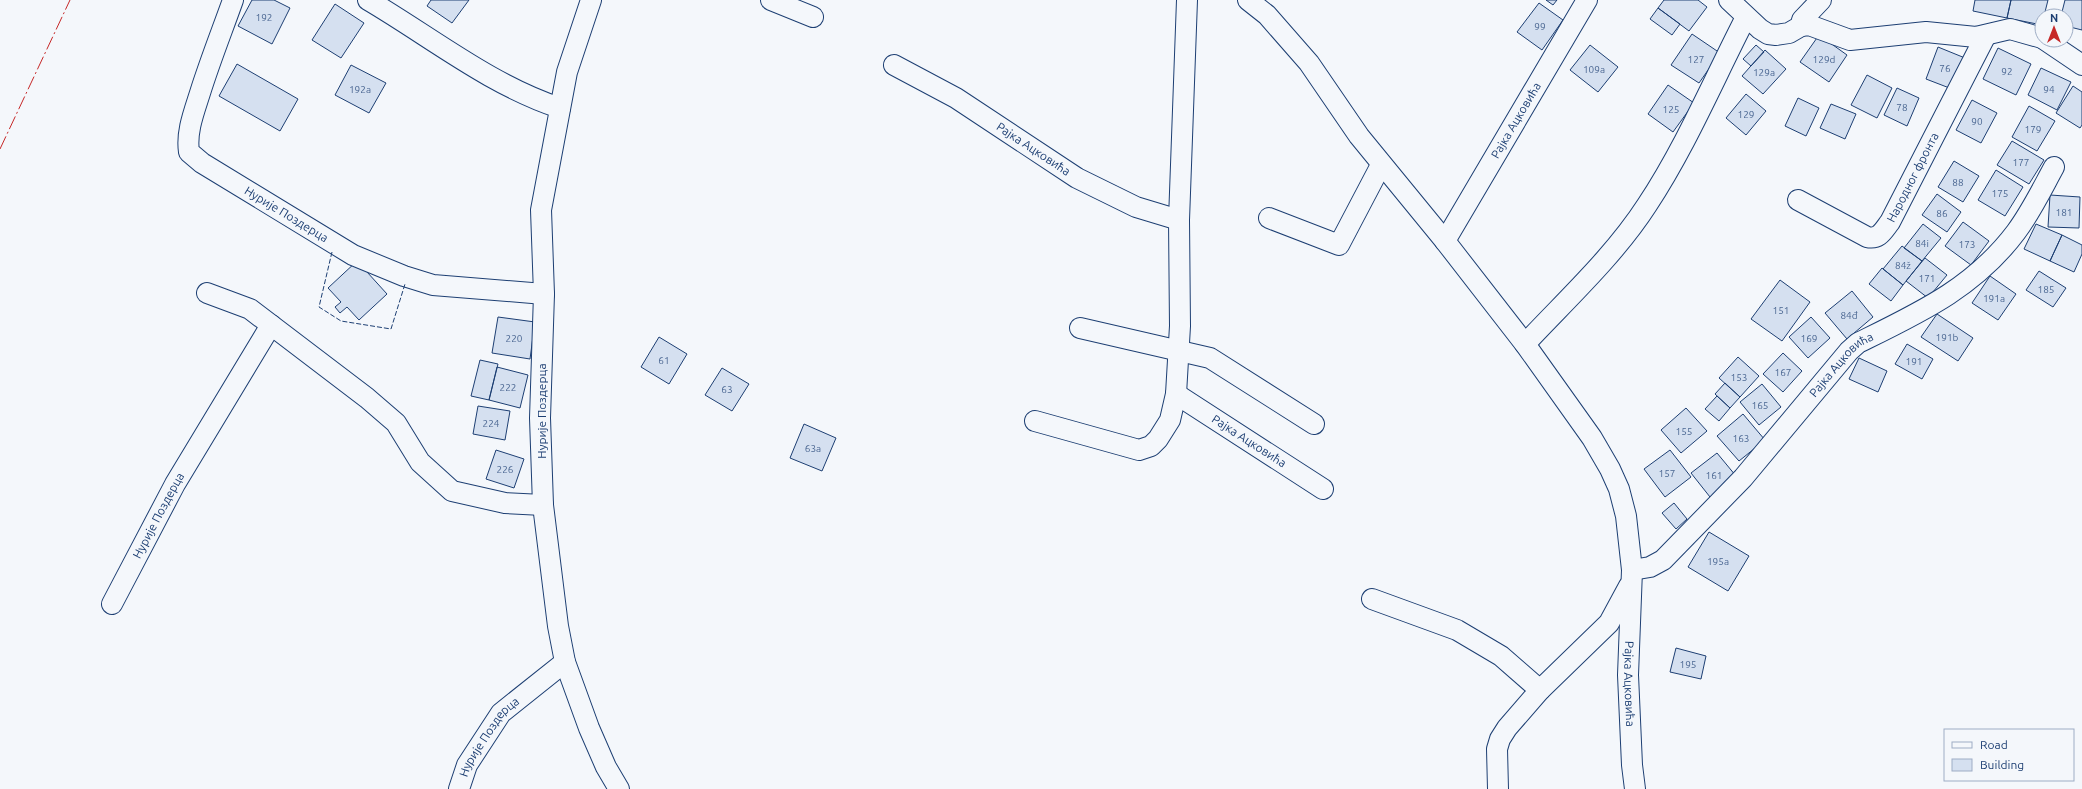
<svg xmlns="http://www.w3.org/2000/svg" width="2082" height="789" viewBox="0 0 2082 789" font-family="Ubuntu,sans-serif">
  <rect width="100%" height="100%" fill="#f4f7fb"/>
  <path fill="#d5e0f0" stroke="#1d3f73" d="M252,0H274L290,8L272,44L238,26Z
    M431,0H469L452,23L427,6Z
    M1546,0H1557L1553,5Z
    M1664,0H1698L1707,7L1689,31L1658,8Z
    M1975,0H2011L2007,18L1973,11Z
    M2011,0H2048L2044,16H2042V25L2007,18Z
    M2065,0H2082V30L2066,26V16H2061Z
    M1539,3L1563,20L1542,50L1517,32Z
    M335,4L364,23L341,58L312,40Z
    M1658,8L1680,24L1672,35L1650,19Z
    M1692,34L1720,53L1699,83L1671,65Z
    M1819,35L1847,55L1829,82L1800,62Z
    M1590,45L1618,67L1598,92L1570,70Z
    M1756,45L1764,52L1751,66L1743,59Z
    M1938,47L1965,58L1952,89L1926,79Z
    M1998,48L2031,64L2016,95L1983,79Z
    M1765,50L1786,69L1763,94L1742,76Z
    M237,64L298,99L280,131L219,96Z
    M351,65L386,83L369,113L335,95Z
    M2041,68L2071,82L2057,110L2028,95Z
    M1867,75L1892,88L1877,118L1851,105Z
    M1668,85L1694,103L1673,132L1648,114Z
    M2073,86L2082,92V125L2080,128L2056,113Z
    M1897,88L1919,98L1907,126L1884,115Z
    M1746,94L1766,111L1746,135L1726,118Z
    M1798,98L1819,108L1806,136L1785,126Z
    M1972,100L1997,113L1981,143L1956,130Z
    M1831,104L1856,114L1845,139L1820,128Z
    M2029,106L2055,121L2037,151L2012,137Z
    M2012,141L2044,160L2029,184L1997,165Z
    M1954,161L1979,176L1963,202L1938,187Z
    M1996,170L2023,187L2005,216L1978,200Z
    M1937,194L1961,212L1947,232L1922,215Z
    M2050,195L2080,197L2079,228L2048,227Z
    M1963,222L1989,241L1971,265L1945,246Z
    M1923,224L1941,238L1922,261L1904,248Z
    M2036,224L2062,235L2050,261L2024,249Z
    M2062,235L2082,245V254L2074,272L2050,261Z
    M1902,246L1922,261L1903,285L1883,269Z
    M1925,258L1947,275L1928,298L1906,281Z
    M357,261L387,294L359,320L347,307L340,313L335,307L341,302L328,288Z
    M1882,268L1903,285L1891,301L1869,284Z
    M2039,271L2066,288L2053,307L2026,290Z
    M1990,276L2016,294L1998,320L1972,303Z
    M1780,280L1810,302L1782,341L1751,319Z
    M1852,291L1873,317L1847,339L1825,313Z
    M1937,314L1973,338L1958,361L1921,337Z
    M498,317L535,322L530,359L492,353Z
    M1811,317L1830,338L1808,358L1789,337Z
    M659,337L687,354L669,384L641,367Z
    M1907,344L1933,359L1922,379L1895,364Z
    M1783,353L1802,371L1783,392L1763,374Z
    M1738,357L1759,376L1740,397L1719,378Z
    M1859,358L1887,371L1878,392L1849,379Z
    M480,360L498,364L489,400L471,396Z
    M497,367L528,375L520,408L489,400Z
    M722,368L749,384L732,411L705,395Z
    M1725,383L1740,397L1730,408L1715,394Z
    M1762,384L1781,407L1759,425L1740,402Z
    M1717,396L1730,408L1719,421L1705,409Z
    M478,406L510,411L505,440L473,434Z
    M1686,408L1707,431L1681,453L1661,430Z
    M1743,414L1765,440L1739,461L1717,436Z
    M804,424L836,438L822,471L790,458Z
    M496,450L524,459L514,488L486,479Z
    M1670,450L1691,477L1665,497L1644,469Z
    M1717,453L1736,476L1710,497L1691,473Z
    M1674,503L1687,519L1676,529L1662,513Z
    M1709,532L1749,556L1728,591L1688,567Z
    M1676,648L1706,656L1701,679L1670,672Z"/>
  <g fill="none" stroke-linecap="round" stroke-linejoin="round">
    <g stroke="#1d3f73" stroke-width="22">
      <g id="minor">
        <path id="s1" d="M233,0C222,31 210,61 200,93C194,112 186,132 189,152L202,163L353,255L404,276L433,285L544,294"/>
        <path d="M368,0C431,37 490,85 560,108"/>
        <path d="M591,0L567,72L541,210L544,294L540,418L543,505L558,626L565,662L589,728L606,767L619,789"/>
        <path d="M771,0L813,17"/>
        <path id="s2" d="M1248,0L1267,15L1309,63L1359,136L1445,241L1525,344L1592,438L1610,469L1619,489L1626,516L1632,570L1628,675L1632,765L1635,789"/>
        <path d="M1729,0L1760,29L1768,34L1776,35L1789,33L1801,26L1809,25L1850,40L1926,32L1976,37L2010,29L2042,38"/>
        <path d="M1801,26L1802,20L1821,0"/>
        <path d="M2045,40L2082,65"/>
        <path id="s3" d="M894,65L956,98L1077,178L1136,207L1179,220"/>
        <path id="s4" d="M1798,200L1867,237C1879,240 1883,231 1890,222L1985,37"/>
        <path d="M1269,218L1339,245L1381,165"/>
        <path id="s5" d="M1445,241L1587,0"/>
        <path d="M207,293L250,309L367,398L396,423L420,462L452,491L505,503L543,505"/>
        <path d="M1080,328L1210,358L1314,424"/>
        <path d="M1525,344C1567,299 1614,256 1647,205C1686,146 1714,79 1746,17"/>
        <path id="s6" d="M1176,394L1323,489"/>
        <path d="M1035,421L1139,450L1151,446L1158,439L1170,420L1176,394L1180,326L1179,220L1187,0"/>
        <path id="s7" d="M1632,570L1650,567L1663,560L1743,478L1849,351L1858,343C1919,313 1974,288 2016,232C2031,212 2042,189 2054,167"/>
        <path d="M1372,599L1457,630L1501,656L1540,690"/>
        <path id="s8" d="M112,604L175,484L271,325"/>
        <path id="s9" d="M459,789L467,765L501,713L565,662"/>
        <path d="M1498,789L1497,749L1500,739L1507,728L1540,690L1609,623L1629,586"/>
      </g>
    </g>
    <use href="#minor" stroke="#f4f7fb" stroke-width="20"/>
    <path stroke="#1d3f73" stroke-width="1" stroke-dasharray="5 2" stroke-linecap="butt" d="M332,252L319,307L341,321L391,329L405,284"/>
    <path stroke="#c62828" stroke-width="1" stroke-dasharray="14 3 2 3" stroke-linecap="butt" d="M0,149L70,0"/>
  </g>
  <g text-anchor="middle" stroke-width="3" stroke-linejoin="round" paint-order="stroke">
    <g font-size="10" fill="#4b6792">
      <text x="264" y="21">192</text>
      <text x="1540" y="30">99</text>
      <text x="1696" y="63">127</text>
      <text x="1824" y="63">129d</text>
      <text x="1945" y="72">76</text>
      <text x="1594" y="73">109a</text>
      <text x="2007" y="75">92</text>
      <text x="1764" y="76">129a</text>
      <text x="360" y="93">192a</text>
      <text x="2049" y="93">94</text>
      <text x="1902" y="111">78</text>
      <text x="1671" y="113">125</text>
      <text x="1746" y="118">129</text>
      <text x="1977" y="125">90</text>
      <text x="2033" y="133">179</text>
      <text x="2021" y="166">177</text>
      <text x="1958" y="186">88</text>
      <text x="2000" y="197">175</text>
      <text x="2064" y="216">181</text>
      <text x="1942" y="217">86</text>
      <text x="1922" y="247">84i</text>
      <text x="1967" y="248">173</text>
      <text x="1903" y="269">84ž</text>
      <text x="1927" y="282">171</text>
      <text x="2046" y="293">185</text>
      <text x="1994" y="302">191a</text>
      <text x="1781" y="314">151</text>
      <text x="1849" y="319">84đ</text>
      <text x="1947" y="341">191b</text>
      <text x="514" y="342">220</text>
      <text x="1809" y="342">169</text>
      <text x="664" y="364">61</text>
      <text x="1914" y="365">191</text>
      <text x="1783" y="376">167</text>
      <text x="1739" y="381">153</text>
      <text x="508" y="391">222</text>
      <text x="727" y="393">63</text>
      <text x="1760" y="409">165</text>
      <text x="491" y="427">224</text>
      <text x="1684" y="435">155</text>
      <text x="1741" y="442">163</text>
      <text x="813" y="452">63a</text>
      <text x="505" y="473">226</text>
      <text x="1667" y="477">157</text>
      <text x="1714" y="479">161</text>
      <text x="1718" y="565">195a</text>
      <text x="1688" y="668">195</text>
    </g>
    <g font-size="12" fill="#1d3f73" stroke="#f4f7fb">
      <text dy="4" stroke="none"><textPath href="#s5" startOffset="140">Рајка Ацковића</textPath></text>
      <text dy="4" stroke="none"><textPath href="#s3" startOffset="163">Рајка Ацковића</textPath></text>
      <text dy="4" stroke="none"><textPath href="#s4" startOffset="158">Народног фронта</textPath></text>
      <text dy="4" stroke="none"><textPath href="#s1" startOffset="275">Нурије Поздерца</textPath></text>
      <text dy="4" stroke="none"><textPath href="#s7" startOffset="298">Рајка Ацковића</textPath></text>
      <text transform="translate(542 411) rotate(-90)" y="4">Нурије Поздерца</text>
      <text dy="4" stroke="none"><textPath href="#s6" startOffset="87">Рајка Ацковића</textPath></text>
      <text dy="4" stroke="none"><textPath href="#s8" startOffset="100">Нурије Поздерца</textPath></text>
      <text dy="4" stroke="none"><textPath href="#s2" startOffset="812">Рајка Ацковића</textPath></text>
      <text dy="4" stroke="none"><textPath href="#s9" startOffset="61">Нурије Поздерца</textPath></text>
    </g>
  </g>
  <rect x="1944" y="729" width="130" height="52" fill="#f4f7fb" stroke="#9eadc5"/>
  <rect x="1952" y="742" width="20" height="6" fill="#f4f7fb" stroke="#9eadc5"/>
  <text x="1980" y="749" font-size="12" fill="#1d3f73">Road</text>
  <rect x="1952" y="759" width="20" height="12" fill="#d5e0f0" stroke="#9eadc5"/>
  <text x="1980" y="769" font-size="12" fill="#1d3f73">Building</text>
  <g transform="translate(2054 28)"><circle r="19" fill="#f4f7fb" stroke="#9eadc5"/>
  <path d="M0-3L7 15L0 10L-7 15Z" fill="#c62828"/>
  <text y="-6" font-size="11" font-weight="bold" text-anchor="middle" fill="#1d3f73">N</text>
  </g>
</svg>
